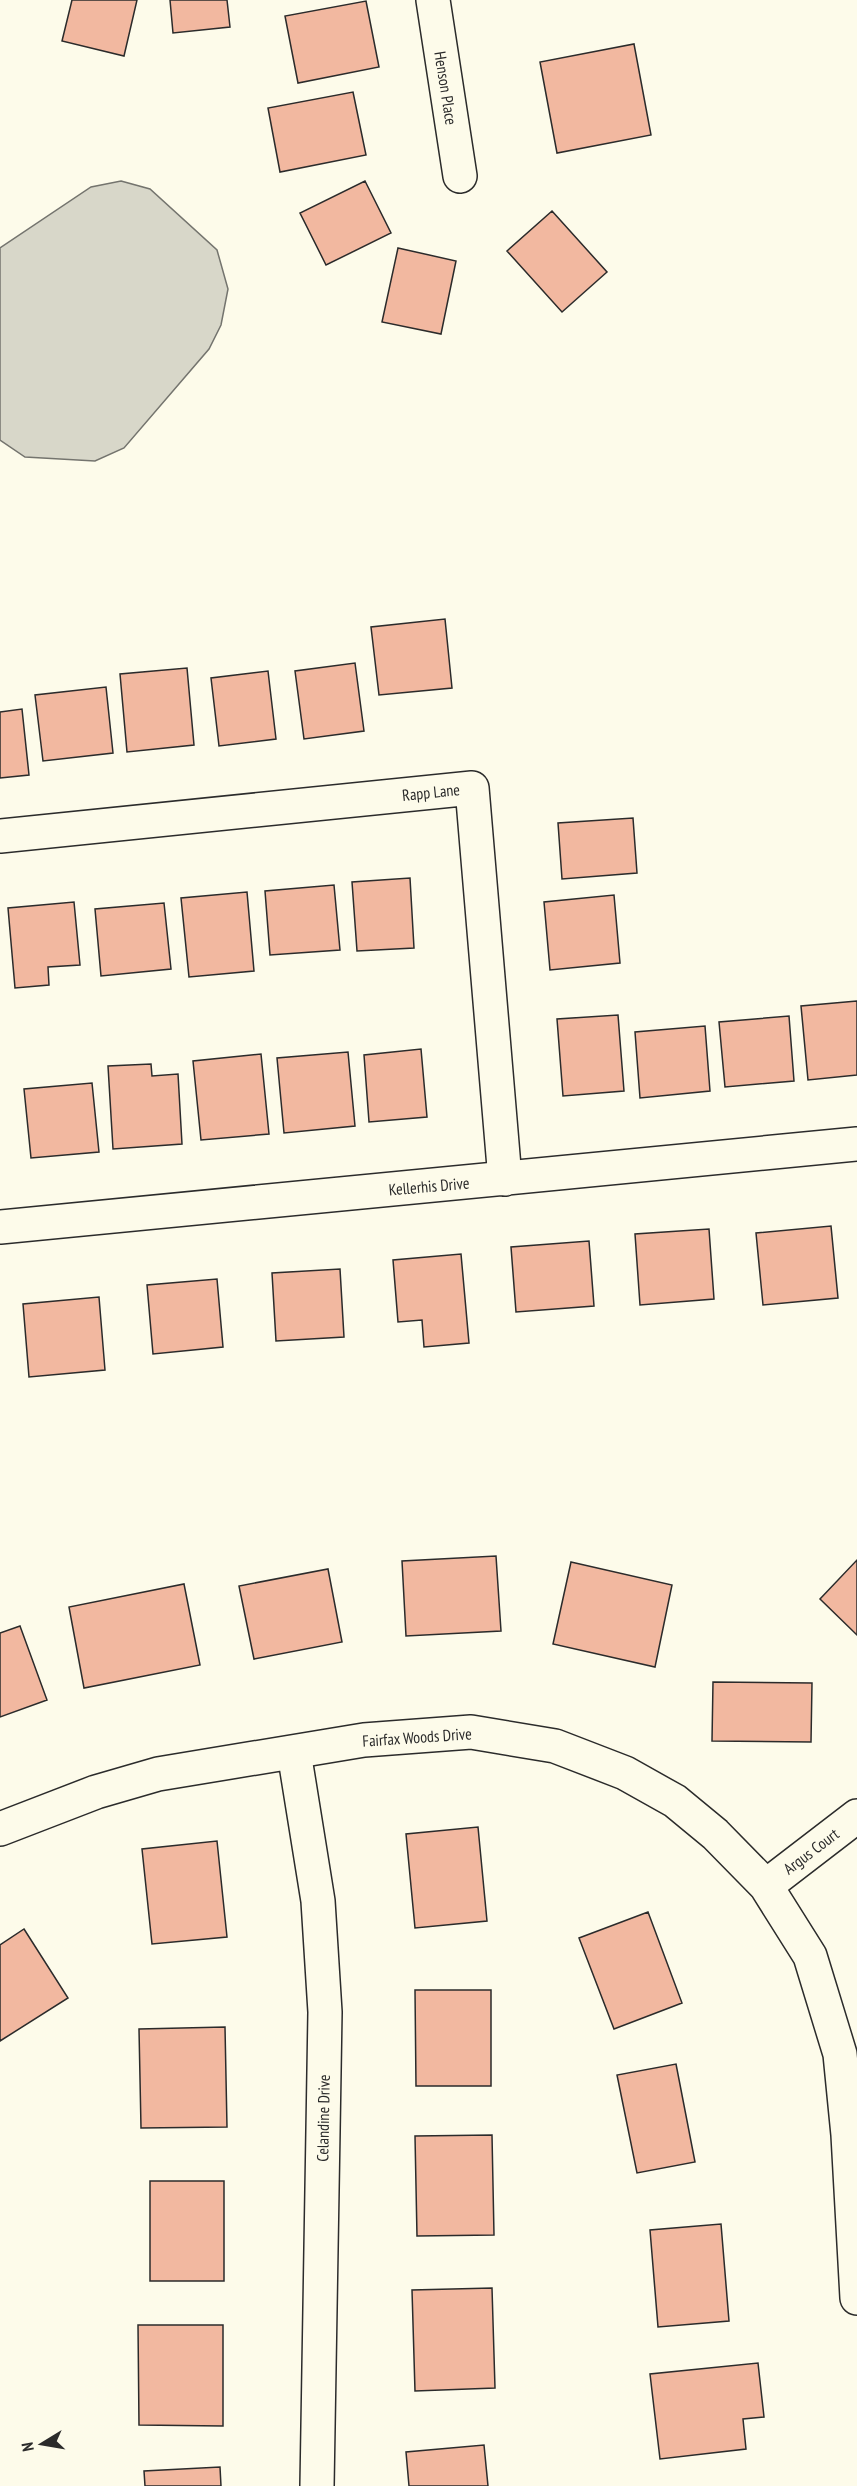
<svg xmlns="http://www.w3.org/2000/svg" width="857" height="2486" viewBox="0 0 857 2486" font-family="'PT Sans Narrow',sans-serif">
  <rect width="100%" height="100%" fill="#fdfbea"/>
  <path fill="#d8d7c9" stroke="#74746e" stroke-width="1.5" d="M121,181L150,189L217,250L228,289L221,325L209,349L124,448L95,461L25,457L0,440V248L91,187Z"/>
  <path fill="#f2b8a0" stroke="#2b2b2b" stroke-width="1.5" d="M72,0H137L124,56L62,41Z
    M170,0H227L230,27L173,33Z
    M366,1L379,67L298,83L285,16Z
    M634,44L651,135L557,153L540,62Z
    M353,92L366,155L280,172L268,108Z
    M365,181L391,233L326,265L300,213Z
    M552,211L607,272L562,312L507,251Z
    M398,248L456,261L441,334L382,322Z
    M445,619L452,688L379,695L371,627Z
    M355,663L364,731L304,739L295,671Z
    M187,668L194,745L127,752L120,674Z
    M268,671L276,739L219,746L211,678Z
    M106,687L113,753L43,761L35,695Z
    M22,709L29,775L0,778V712Z
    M633,818L637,873L562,879L558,823Z
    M410,878L414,948L357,951L352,882Z
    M334,885L340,950L270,955L265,891Z
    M247,892L254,971L189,977L181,898Z
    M614,895L620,963L550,970L544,902Z
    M74,902L80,965L48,967L49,985L15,988L8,908Z
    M164,903L171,969L101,976L95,909Z
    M857,1001V1075L808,1080L801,1006Z
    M618,1015L624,1091L563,1096L557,1019Z
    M789,1016L794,1081L725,1087L719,1022Z
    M705,1026L710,1091L640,1098L635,1032Z
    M421,1049L427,1117L369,1122L364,1055Z
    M348,1052L355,1126L284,1133L277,1058Z
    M261,1054L269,1134L201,1140L193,1061Z
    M151,1064L152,1076L178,1074L182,1144L113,1149L108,1066Z
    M92,1083L99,1152L31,1158L24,1089Z
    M831,1226L838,1298L763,1305L756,1233Z
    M709,1229L714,1299L640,1305L635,1234Z
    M589,1241L594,1306L516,1312L511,1247Z
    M461,1254L469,1343L424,1347L422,1320L398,1322L393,1260Z
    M340,1269L344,1337L276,1341L272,1273Z
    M217,1279L223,1347L153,1354L147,1285Z
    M99,1297L105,1370L29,1377L23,1304Z
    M496,1556L501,1631L406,1636L402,1561Z
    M857,1560V1635L820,1599Z
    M571,1562L672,1585L655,1667L553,1644Z
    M328,1569L342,1642L254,1659L239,1586Z
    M184,1584L200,1665L84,1688L69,1607Z
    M20,1626L47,1700L0,1717V1633Z
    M713,1682L812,1683L811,1742L712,1741Z
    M478,1827L487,1921L415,1928L406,1834Z
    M217,1841L227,1937L152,1944L142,1849Z
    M648,1912L682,2003L614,2029L579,1938Z
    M24,1929L68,1998L0,2041V1945Z
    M415,1990H491V2086H416Z
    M225,2027L227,2127L141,2128L139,2029Z
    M676,2064L695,2162L637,2173L617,2075Z
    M492,2135L494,2235L417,2236L415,2136Z
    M150,2181H224V2281H150Z
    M721,2224L729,2321L658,2327L650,2230Z
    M492,2288L495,2388L415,2391L412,2290Z
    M138,2325H223V2426L139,2425Z
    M758,2363L764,2417L743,2419L746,2449L660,2459L650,2374Z
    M484,2445L488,2486H409L406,2452Z
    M220,2467L221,2486H145L144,2471Z"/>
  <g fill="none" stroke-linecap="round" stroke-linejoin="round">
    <g stroke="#2b2b2b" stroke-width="36">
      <path id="minor" d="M433,0L460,176
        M0,836L472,788L505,1179
        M0,1227L857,1144
        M294,1752L318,1901L325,2012L317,2486
        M0,1829L96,1792L158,1774L364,1740L471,1732L555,1746L625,1773L675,1801L715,1834L766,1886L810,1956L840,2054L848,2135L857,2298
        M766,1886L857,1816"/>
    </g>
    <use href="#minor" stroke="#fdfbea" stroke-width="33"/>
  </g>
  <g text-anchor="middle" stroke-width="4.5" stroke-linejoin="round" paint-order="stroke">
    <g font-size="16" fill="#2b2b2b" stroke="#fdfbea">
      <text transform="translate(446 88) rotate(81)" y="6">Henson Place</text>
      <text transform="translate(431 792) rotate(-6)" y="6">Rapp Lane</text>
      <text transform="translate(429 1186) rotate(-5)" y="6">Kellerhis Drive</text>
      <text transform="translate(417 1737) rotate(-4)" y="6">Fairfax Woods Drive</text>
      <text transform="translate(811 1851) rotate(-37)" y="6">Argus Court</text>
      <text transform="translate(323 2118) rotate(-89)" y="6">Celandine Drive</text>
    </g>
  </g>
  <g transform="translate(42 2444) rotate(259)" stroke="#fdfbea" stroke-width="4.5" paint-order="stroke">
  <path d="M0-4.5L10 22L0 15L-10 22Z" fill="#2b2b2b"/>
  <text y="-9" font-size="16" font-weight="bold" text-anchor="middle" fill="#2b2b2b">N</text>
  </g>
</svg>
